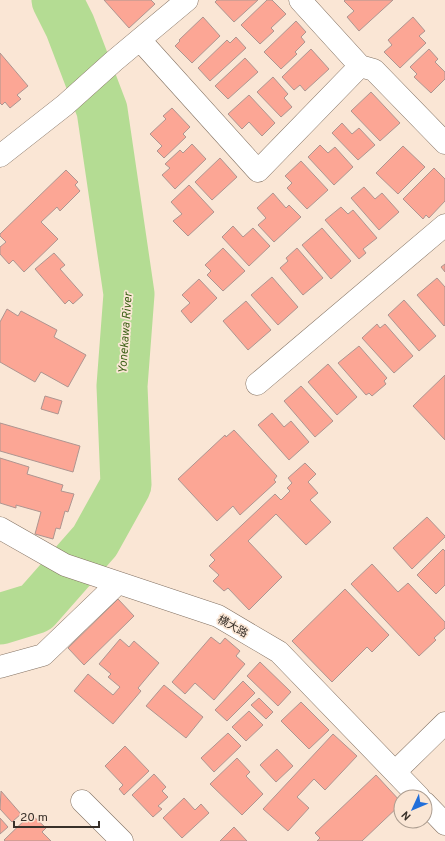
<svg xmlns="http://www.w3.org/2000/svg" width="445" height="841" viewBox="0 0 445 841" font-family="Overpass,'Noto Sans JP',sans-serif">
  <rect width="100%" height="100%" fill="#fae6d5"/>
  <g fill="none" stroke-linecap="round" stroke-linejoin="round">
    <path stroke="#b4dc93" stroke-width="51" d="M0,619L36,608L95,541L126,485L122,386L129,294L102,110L70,26L57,0"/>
  </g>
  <path fill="#fca695" stroke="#ae9590" d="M104,0H151L155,4L129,28Z
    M217,0H258L234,22L215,2Z
    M267,0H272L286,14L271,28L274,31L260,44L241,25Z
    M345,0H393L359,31L347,17L354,11L344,1Z
    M203,17L220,36L192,63L175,46L180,41L179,40Z
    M413,17L425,31L419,36L426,43L400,68L384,52L392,45L388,40Z
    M296,21L306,32L301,37L305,42L295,52L297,54L281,69L264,52Z
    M236,37L246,48L210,81L198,68L227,40L230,43Z
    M311,49L329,69L305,91L300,85L294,90L282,77Z
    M429,49L438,59L435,62L445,72V79L431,93L414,77L417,74L410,67Z
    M0,53L28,86L17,95L21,99L10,108L5,102L2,105L0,103Z
    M245,58L258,72L228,99L215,86Z
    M273,77L288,94L284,98L292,107L281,117L257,92Z
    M371,92L400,123L380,141L351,111Z
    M249,95L275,123L262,136L249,122L242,129L228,114Z
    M172,108L190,127L183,134L186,137L164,158L157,151L162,146L150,134L166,119L163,116Z
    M342,123L352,134L359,128L375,145L358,160L332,133Z
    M192,144L206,159L175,189L162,175L170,168L165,164L180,150L183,153Z
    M320,145L328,153L335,147L353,167L334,185L308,157Z
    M403,146L425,167L398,194L376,173Z
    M220,158L237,177L212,200L195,182Z
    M301,161L328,190L307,209L287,188L292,183L285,176Z
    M434,168L445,179V201L429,218L426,215L423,219L403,199Z
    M66,170L78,182L75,185L80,191L60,211L57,207L41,222L58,239L24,272L13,260L9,264L0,254V247L6,242L0,236V234Z
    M189,185L214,212L188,236L173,221L182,214L171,202Z
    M364,187L375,199L382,193L399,212L379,230L351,198Z
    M273,193L286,208L289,205L301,217L274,242L258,225L266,218L257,208Z
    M341,207L348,214L353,210L377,238L363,249L366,253L359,259L325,220Z
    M233,226L243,237L253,228L270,246L249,266L222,237Z
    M322,228L351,261L331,279L302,245Z
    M223,248L245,271L223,291L207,275L211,271L205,265Z
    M297,248L323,278L303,295L280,268L288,261L286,258Z
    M54,253L65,265L60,269L83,295L73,304L69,300L65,304L35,269Z
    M445,264V272L441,267Z
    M272,277L298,307L278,325L251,295Z
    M437,278L445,287V325L444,326L417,295Z
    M199,279L217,298L191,323L181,311L190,303L182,295Z
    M404,300L436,336L419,351L388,315Z
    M246,301L271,330L248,350L223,321Z
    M7,309L18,316L21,311L57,330L54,337L86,355L68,387L41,372L35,382L0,362V322Z
    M377,324L380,328L385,324L413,356L394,373L362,338Z
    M359,346L387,378L384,381L386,384L372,396L369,393L366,395L338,363Z
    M328,364L357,397L337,415L308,382Z
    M445,375V440L413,406Z
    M301,386L333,421L315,437L284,401Z
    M45,396L62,401L58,414L41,409Z
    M272,413L284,427L291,421L309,442L289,460L258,425Z
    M0,423L80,446L73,472L0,451Z
    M234,430L277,476L274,480L276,482L240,515L233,506L217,521L178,479L225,435L226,437Z
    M0,458L29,467L27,474L63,485L61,491L74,494L68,512L65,511L60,529L56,528L53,539L35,534L41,512L16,505V508L0,503Z
    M305,463L316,474L308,482L318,493L310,500L331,522L306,545L276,514L248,541L282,577L249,610L228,588L224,591L213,581L219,575L209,566L215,560L210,555L275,494L281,500L290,491L287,488L292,483L288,478Z
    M427,517L445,536V537L412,569L393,548Z
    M443,549L445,551V585L436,594L417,575Z
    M372,564L398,592L408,583L445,622V628L434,638L436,640L419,656L351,584Z
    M345,589L389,635L372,652L367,647L332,682L292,641Z
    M118,599L134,616L84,665L68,648Z
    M211,637L220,644L225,638L240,651L236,656L245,664L214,700L195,683L185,694L172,682Z
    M120,639L129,647L134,641L159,663L138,688L141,691L113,724L74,691L88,674L113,695L120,687L108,677L111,674L99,664Z
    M260,662L291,692L278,706L247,676Z
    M243,681L255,693L227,721L215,710Z
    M164,685L203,717L186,738L146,706Z
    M259,698L273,712L266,719L251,705Z
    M301,702L329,730L309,749L281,721Z
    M249,711L263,725L246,741L232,727Z
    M228,733L241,746L214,772L201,758Z
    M333,734L357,756L325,790L314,779L297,797L309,808L288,831L263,809Z
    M125,746L149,771L124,795L119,789L123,785L105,766Z
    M277,749L293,766L276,782L260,765Z
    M237,758L250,772L246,776L263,794L242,815L210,784Z
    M154,774L166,787L162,791L168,797L158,806L162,809L153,817L132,795Z
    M376,775L401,802V804L362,841H317L320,838L315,833Z
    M1,791L21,814L12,822L0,809Z
    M184,798L195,810L201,804L209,813L182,838L163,818Z
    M31,814L46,828L42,832L51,841H5L4,840Z
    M0,818L8,827L0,834Z
    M234,827L247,841H220Z"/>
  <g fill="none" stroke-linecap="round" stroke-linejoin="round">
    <g stroke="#837263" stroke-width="23">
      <path id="minor" d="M300,0L360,66L374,70L445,143
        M140,40L258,171L360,66
        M0,156L65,105L114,61L187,0
        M257,384L445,225
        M0,528L65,565L218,616L279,652L419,797
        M0,667L43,655L118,583
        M395,772L445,723
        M82,801L122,841
        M425,803L445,824"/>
    </g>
    <use href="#minor" stroke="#fff" stroke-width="22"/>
  </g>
  <g text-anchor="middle" stroke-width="3.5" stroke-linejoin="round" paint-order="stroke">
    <g font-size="11" fill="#383029" stroke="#fae6d5">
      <text transform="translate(233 626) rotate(29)" y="4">横大路</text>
    </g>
    <g font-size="12" font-style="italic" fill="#3f6219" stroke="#fae6d5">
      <text transform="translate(125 333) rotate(-86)" y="4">Yonekawa River</text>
    </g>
  </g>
  <g transform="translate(413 809) rotate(226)"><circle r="19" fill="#fae6d5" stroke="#ac9d90"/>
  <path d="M0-3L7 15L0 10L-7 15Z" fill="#226fda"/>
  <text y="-6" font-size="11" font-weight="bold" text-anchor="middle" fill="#383029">N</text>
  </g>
  <path d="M14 821v6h85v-6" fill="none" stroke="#383029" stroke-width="2"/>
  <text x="20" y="821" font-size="12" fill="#383029" stroke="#fae6d5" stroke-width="3" paint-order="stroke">20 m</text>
</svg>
